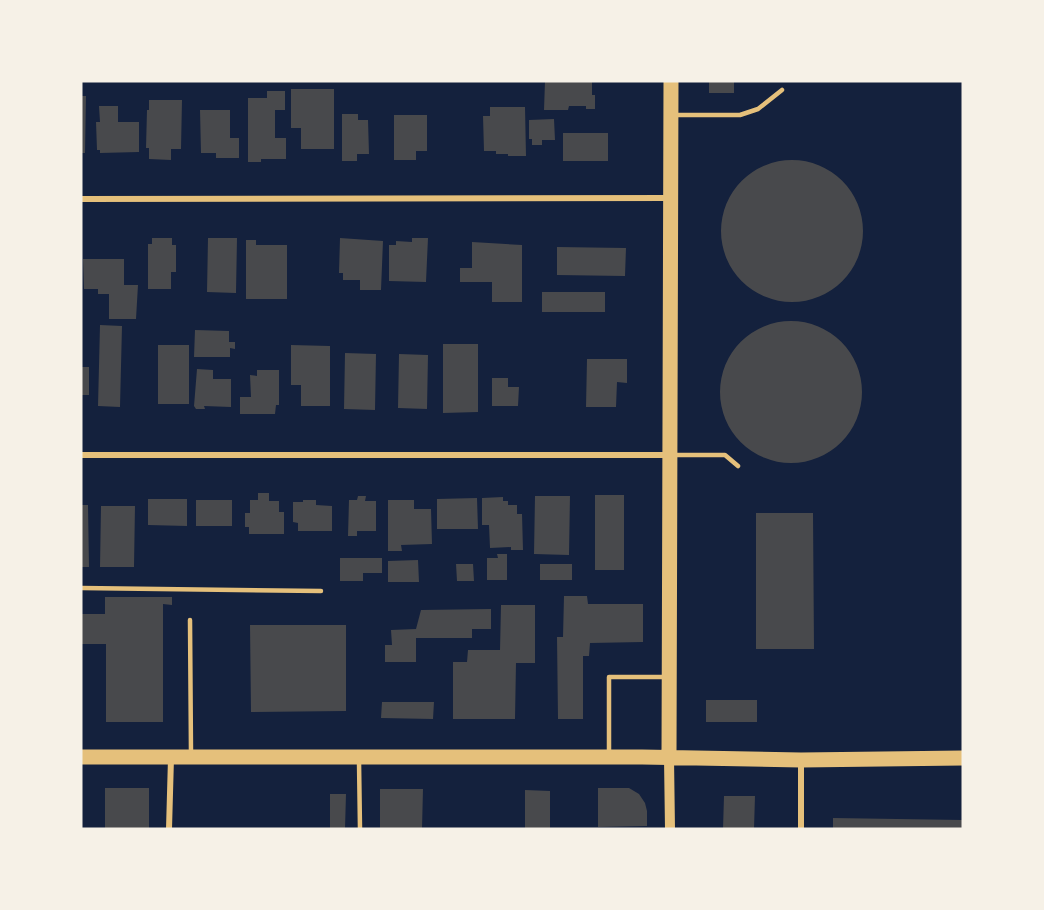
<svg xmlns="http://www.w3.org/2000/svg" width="1044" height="910" viewBox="0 0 1044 910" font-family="'PT Serif',serif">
  <rect width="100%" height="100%" fill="#14213d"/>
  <path fill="#48494c" d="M545,81H592V95H595V109H586V106H569L568,110H544Z
    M709,81H734V93H709Z
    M291,89H334V149H301V128H291Z
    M267,91H285V110H275V138H286V159H261V162H248V98H267Z
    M81,96H86L85,153H81Z
    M149,100H182L181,149H171V160L149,159V148H146L147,110H149Z
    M99,106H118V122H139V152L100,153V150H97L96,122H100Z
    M490,107H525L526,156H508V154H496V151H484L483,116H490Z
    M200,110H230V138H239V158H216V153H201Z
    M342,114H358V120H368L369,154H357V161H342Z
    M394,115H427V151H416V160H394Z
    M554,119L555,140H542V145H532V139H529V120Z
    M563,133H608V161H563Z
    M721 231a71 71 0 1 1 142 0a71 71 0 1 1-142 0Z
    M152,238H172V245H176V272H171V289H148V244H152Z
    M208,238H237L236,293L207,292Z
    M340,238L383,241L381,290H360V280H343V273H339Z
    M412,238H428L426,282L389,281V245H396V241L412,242Z
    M246,240H256V245H287V299H246Z
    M472,242L522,245V302H492V282H460V268H472Z
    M557,247L626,248L625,276L557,275Z
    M83,259H124V285H138L136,319H109V294H98V289H84Z
    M542,292H605V312H542Z
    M720 392a71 71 0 1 1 142 0a71 71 0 1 1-142 0Z
    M100,325L122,326L120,407L98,406Z
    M195,330L229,331V342H235V349L230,348V357H194Z
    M443,344H478V412L443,413Z
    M158,345H189V404H158Z
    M291,345L330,346V406H301V385H291Z
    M345,353L376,354L375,410L344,409Z
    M399,354L428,355L427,409L398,408Z
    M587,359H627V383L617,382L616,407H586Z
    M81,367H89V395H81Z
    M197,369L213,370V379H231V407L204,406L205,409H196L194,406Z
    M257,370H279V405H276L275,414H240V397H251L250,375L257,376Z
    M492,378H508V387H519L518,406H492Z
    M258,493H269V501H279V512H284V534H249V527H245V513H250V500H258Z
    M595,495H624V570H595Z
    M358,496H366L365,501H376V531H357V536H348L349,500H357Z
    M535,496H570L569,555L534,554Z
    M503,497V501H508V505H517V514H522L523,550H511V547L490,548L489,525H482V498Z
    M477,498L478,529H437V499Z
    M148,499H187V526L148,525Z
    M196,500H232V526H196Z
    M303,500H316V505L332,506V531H298V523L293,522V502H303Z
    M388,500H414V509H431L432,544L401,545L402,551H388Z
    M81,505H88L89,567H81Z
    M101,506H135L134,567H100Z
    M756,513H813L814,649H756Z
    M497,554H507V580H487V558H498Z
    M340,558H382V573H363V581H340Z
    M418,560L419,582H388V561Z
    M456,564H473L474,581H457Z
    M540,564H572V580H540Z
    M564,596H587L588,604H643V642L590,643L589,656H583V719H558L557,637H563Z
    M105,597H172V605L163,604V722H106V644H82V614H105Z
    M501,605H535V663H516L515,719H453V662H467L468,650H500Z
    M491,609V629H472V638H416V662H385V645H392L391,630L416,629L421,610Z
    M250,625H346V711L251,712Z
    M706,700H757V722H706Z
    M382,702H434L433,719L381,718Z
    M105,788H149V829H105Z
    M598,788H629L639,794L645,803L647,811V826L598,827Z
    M380,789H423L422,829H380Z
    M525,790L550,791V829H525Z
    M330,794H346L345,829H330Z
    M724,796H755L754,829H723Z
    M833,818L963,820V829H833Z"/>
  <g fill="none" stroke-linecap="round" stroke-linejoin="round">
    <path stroke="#e5c07b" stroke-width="4.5" d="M674,115H740L758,109L782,90
      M671,455H725L738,466
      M81,588L321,591
      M190,620L191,754
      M609,754V677H667
      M359,761L360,829"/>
    <path stroke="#e5c07b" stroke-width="6" d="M81,199L670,198
      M81,455H668
      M801,761V829
      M169,829L171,758"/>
    <path stroke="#e5c07b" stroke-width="10" d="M669,758L670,829"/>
    <path stroke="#e5c07b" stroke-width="15" d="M81,757H642L801,760L963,758
      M669,758L671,81"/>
  </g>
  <rect width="1044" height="910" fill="none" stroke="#f6f1e7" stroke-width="165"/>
</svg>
